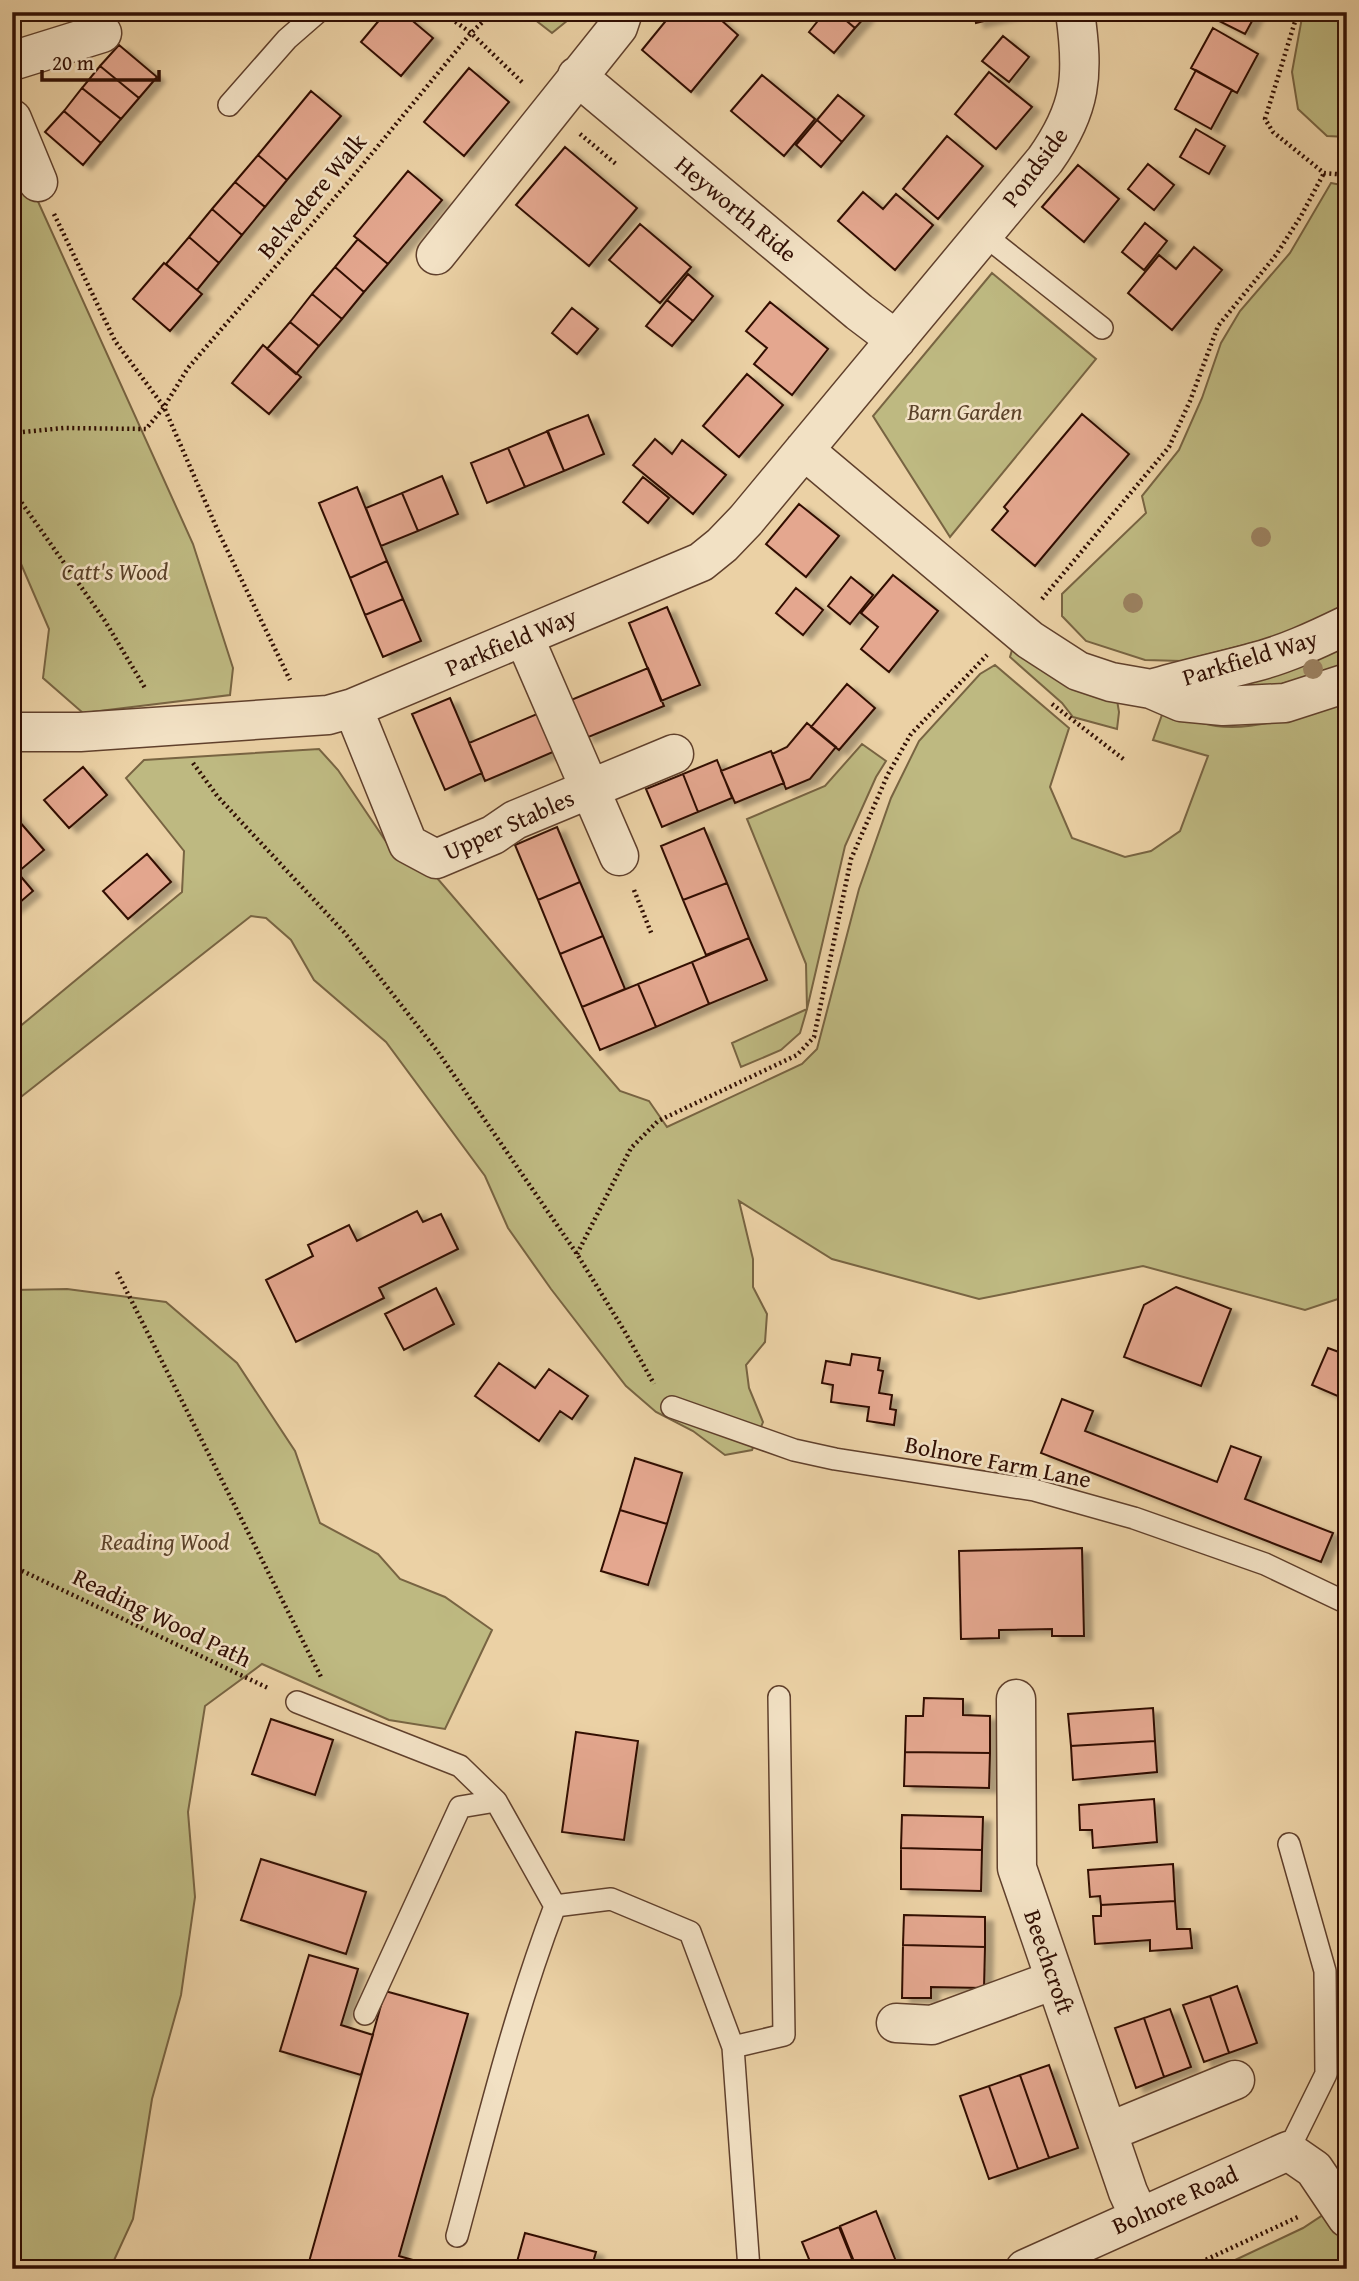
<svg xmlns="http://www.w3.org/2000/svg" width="1359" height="2281" viewBox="0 0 1359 2281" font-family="'Gentium Book Plus',serif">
  <defs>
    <filter id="shadow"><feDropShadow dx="8" dy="4.5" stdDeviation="2" flood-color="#0004"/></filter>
  </defs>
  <rect width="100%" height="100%" fill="#ebd1a5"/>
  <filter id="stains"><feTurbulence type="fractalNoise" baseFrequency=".00286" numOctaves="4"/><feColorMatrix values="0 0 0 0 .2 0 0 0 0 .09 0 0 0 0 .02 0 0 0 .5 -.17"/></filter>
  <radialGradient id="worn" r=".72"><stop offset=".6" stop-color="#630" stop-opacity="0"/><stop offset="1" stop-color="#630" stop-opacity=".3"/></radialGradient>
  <path fill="#beb981" stroke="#786442" stroke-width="2" d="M525,12H578L552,33Z
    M1303,12H1347V137L1327,136L1298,109L1292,72Z
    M12,144L193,544L233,668L230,695L83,713L43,678L49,629L12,543Z
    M1331,183L1347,186V606L1290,633L1182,661L1145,660L1086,641L1062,616V594L1146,513L1142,496L1179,450L1202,398L1221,343L1240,311L1290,253Z
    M992,273L1096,359L950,537L873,416Z
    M1347,645V665L1243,695L1239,680Z
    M1012,650L1062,682L1117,700L1119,712L1117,729L1073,717L1062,703L1010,657Z
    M995,665L1069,728L1050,787L1072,838L1125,857L1151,851L1180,831L1208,756L1153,740L1163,712C1180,717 1198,723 1216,726C1257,732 1309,712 1347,698V1296L1305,1310L1143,1266L979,1299L832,1259L739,1201L753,1259V1287L767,1314L765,1342L746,1365L749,1388L763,1422L752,1450L725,1455L693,1431L656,1412L626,1386L551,1289L508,1228L485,1176L386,1042L314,980L291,940L266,918L251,916L12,1104V1033L182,892L184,851L126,778L144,760L319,749L338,770L389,846L413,850L620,1091L649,1101L667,1127L802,1064L817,1049L859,889L891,798L919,741L980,674Z
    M862,744L886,761L876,777L845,846L807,1009L800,1033L781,1050L741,1067L732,1043L807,1009L806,964L747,819L825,786Z
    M67,1289L166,1302L237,1363L295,1451L320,1523L378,1554L400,1579L445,1597L492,1630L445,1729L389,1720L262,1664L205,1706L188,1812L195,1897L181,1995L152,2099L133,2219L110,2269H12V1290Z
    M1326,2213C1350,2225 1347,2245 1347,2269H1216L1303,2228Z"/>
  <path fill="#e4a78f" stroke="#310f03" stroke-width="2" filter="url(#shadow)" d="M386,12H402L433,38L401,76L361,42Z
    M673,12H712L738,35L691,92L642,50Z
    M825,12H836L855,28L834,53L809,32Z
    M836,12H861L866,16L855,28Z
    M974,12H1016V13L976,23Z
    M1215,12H1257L1245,34L1211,17Z
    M1213,28L1258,54L1237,93L1191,68Z
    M1003,36L1029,57L1009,82L982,61Z
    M119,45L157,77L139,98L100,66Z
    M100,66L139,98L121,119L82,88Z
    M469,68L509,102L464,156L424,122Z
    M1196,70L1232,90L1211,129L1175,109Z
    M989,72L1032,107L996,149L955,114Z
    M762,75L815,119L784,156L731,111Z
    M82,88L121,119L101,143L64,111Z
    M311,91L341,116L287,180L258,155Z
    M838,95L864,116L842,142L817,120Z
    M64,111L101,143L83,165L45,132Z
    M817,120L842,142L821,167L796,145Z
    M1196,129L1225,146L1209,174L1180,157Z
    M947,136L983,166L938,219L903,189Z
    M565,147L637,208L589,266L516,205Z
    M258,155L287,180L265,207L235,182Z
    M1148,164L1174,185L1154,210L1128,189Z
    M1078,165L1119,199L1084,242L1042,207Z
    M408,171L442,200L388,264L354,236Z
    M235,182L265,207L242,235L212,209Z
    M863,192L883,209L896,194L933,225L895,270L838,221Z
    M212,209L242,235L219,263L189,237Z
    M1145,223L1167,241L1144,270L1122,252Z
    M640,224L691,267L660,303L609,260Z
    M189,237L219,263L197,290L166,264Z
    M358,239L388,264L364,292L335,267Z
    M1194,247L1222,270L1172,330L1128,293L1159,255L1176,269Z
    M164,263L202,294L170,331L133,299Z
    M335,267L364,292L342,319L312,294Z
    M688,274L713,296L693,321L667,300Z
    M312,294L342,319L319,346L290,322Z
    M667,300L693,321L672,346L646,326Z
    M770,302L828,349L792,395L754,364L767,348L746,331Z
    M572,308L598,329L577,354L552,333Z
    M290,322L319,346L296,374L267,349Z
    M263,345L301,377L269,414L232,383Z
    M747,374L783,405L739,457L703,426Z
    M1082,414L1129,454L1035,566L992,530L1008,511L1004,507Z
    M588,415L604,454L564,471L547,431Z
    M548,431L564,471L525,487L508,448Z
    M655,439L672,454L682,440L726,475L693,514L633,465Z
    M508,448L525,487L487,503L471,463Z
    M442,476L458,514L418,531L402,493Z
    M643,477L669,498L648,523L623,502Z
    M357,487L387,561L350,578L319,503Z
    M402,493L418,531L381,546L366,508Z
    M799,504L839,536L806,577L766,544Z
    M387,561L403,599L365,615L350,578Z
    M893,575L938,611L889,672L861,649L878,627L861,613Z
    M851,577L873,595L850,624L828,606Z
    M796,588L823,610L803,635L776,613Z
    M403,599L421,641L383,657L365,615Z
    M667,607L700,685L661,701L629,623Z
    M648,668L664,706L586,738L571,700Z
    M847,684L875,708L839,750L811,727Z
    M450,698L482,773L445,790L412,714Z
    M544,711L560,749L485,781L469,743Z
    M807,723L836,747L810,779L786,789L772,754L787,747Z
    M771,751L784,783L735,803L721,771Z
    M717,760L732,798L698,812L683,774Z
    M83,767L107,795L69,828L44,800Z
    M683,774L698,812L662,827L646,789Z
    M12,813L44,850L18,872L12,866Z
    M557,827L580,882L538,900L515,845Z
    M704,828L727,883L683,900L661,846Z
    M147,854L171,882L128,919L103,891Z
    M12,866L33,891L12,909Z
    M580,882L603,936L560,954L538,900Z
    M727,883L749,938L706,955L683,900Z
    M603,936L625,989L582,1007L560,954Z
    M749,938L767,980L709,1004L692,962Z
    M692,962L709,1004L656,1027L638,984Z
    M638,984L656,1027L600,1050L582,1007Z
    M417,1211L423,1222L441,1214L458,1249L379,1288L384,1298L296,1342L266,1280L313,1256L308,1245L349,1225L357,1241Z
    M1176,1287L1231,1309L1201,1386L1124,1357L1144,1305Z
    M436,1288L454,1324L404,1350L385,1314Z
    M1328,1348L1347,1355V1400L1312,1385Z
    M852,1354L880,1358L878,1370L883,1371L879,1393L892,1395L890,1409L896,1410L894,1425L867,1421L869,1407L831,1402L833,1385L822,1383L826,1361L850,1365Z
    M499,1363L535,1388L549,1369L588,1396L572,1419L560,1411L539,1441L475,1396Z
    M1062,1399L1093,1411L1085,1431L1217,1482L1231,1446L1261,1457L1245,1499L1333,1533L1321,1562L1041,1453Z
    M635,1458L682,1473L667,1524L620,1510Z
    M620,1510L667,1524L648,1585L601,1571Z
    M1082,1548L1084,1636H1052V1629L999,1630V1638L961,1639L959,1551Z
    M924,1698L963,1699V1715L990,1716V1753L905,1752L906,1716H923Z
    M1153,1708L1155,1741L1071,1746L1068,1714Z
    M271,1719L333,1740L315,1795L252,1774Z
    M576,1732L638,1741L624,1840L562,1832Z
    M1155,1741L1157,1772L1073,1780L1071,1746Z
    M905,1752L990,1753L989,1788L904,1786Z
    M1154,1799L1157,1842L1093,1848L1092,1830H1080L1079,1805Z
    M902,1815L983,1817L982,1850L901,1848Z
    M901,1848L982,1850L981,1891L901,1889Z
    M261,1859L366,1892L346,1954L241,1920Z
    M1173,1864L1175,1901L1101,1905L1100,1896L1090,1897L1088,1870Z
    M1175,1901L1177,1929H1190L1192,1948L1150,1951V1940L1095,1944L1093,1916H1101V1905Z
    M904,1915L985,1917V1947L903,1945Z
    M903,1945L985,1947L984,1988L931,1987V1998H902Z
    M309,1955L358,1969L341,2025L373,2035L361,2075L280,2051Z
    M1237,1986L1257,2043L1229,2053L1210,1996Z
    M385,1991L468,2014L399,2256L444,2269H307Z
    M1210,1996L1229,2053L1204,2062L1183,2005Z
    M1170,2009L1191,2067L1164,2077L1144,2018Z
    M1144,2018L1164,2077L1136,2088L1115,2028Z
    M1049,2065L1078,2148L1049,2158L1020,2075Z
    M1020,2075L1049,2158L1018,2169L989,2086Z
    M989,2086L1018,2169L989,2179L960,2096Z
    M876,2211L899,2269H857L840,2226Z
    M839,2227L856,2269H813L802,2242Z
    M525,2233L596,2252L591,2269H515Z"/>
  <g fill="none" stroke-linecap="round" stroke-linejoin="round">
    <g stroke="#60402c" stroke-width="24">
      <path id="service" d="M229,105L287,39L318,12
        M983,234L1102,328
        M672,1407L794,1450L835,1459L1034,1490L1134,1518L1265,1564L1347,1603
        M297,1702L460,1766L496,1801L555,1906
        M365,2014L460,1807L496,1801
        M733,2047L784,2035L779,1697
        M1288,2151L1326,2074L1325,1971L1289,1844
        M457,2236C487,2125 514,2013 555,1906L611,1899L690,1932L733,2047L749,2269"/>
    </g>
    <g stroke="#60402c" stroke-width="41">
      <path id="minor" d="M12,61L102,33
        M577,76L859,312L896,340
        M12,119L38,182
        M436,255L618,27L623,12
        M804,450L1030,640L1078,671L1111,682L1151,689L1181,702L1223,706L1285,703L1347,683
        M524,637L619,856
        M1151,689C1184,679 1218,672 1251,663C1284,655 1316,640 1347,625
        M353,708L408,844L436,859L493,835L515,820L674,754
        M12,732H80L328,715L353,708L701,562L722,545L746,520L1045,160C1082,108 1084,75 1075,12
        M1016,1699L1017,1868L1128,2192L1139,2216
        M896,2023L932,2025L1054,1980
        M1108,2132L1235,2080
        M1025,2269L1288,2151L1314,2169L1347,2218"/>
    </g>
    <path stroke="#310f03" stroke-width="4.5" stroke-dasharray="2 3.5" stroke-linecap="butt" d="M442,12L471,33L524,84
      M1298,12L1265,119L1273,132L1324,173L1347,175
      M580,134L616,164
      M54,214L115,341L164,407L218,531L290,680
      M12,433L64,428L146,429L164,407L188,368L350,180L471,33L493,12
      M12,489L105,621L145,688
      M1042,599L1169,447L1190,401L1218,326L1276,255L1301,216L1324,173
      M1052,704L1126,761
      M193,763L218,797L344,932L438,1052L577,1254L625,1332L654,1384
      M634,890L652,935
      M577,1254L631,1148L658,1121L797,1055L814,1037L851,859L888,774L911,734L987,655
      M117,1272L322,1679
      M12,1566L270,1689
      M1186,2269L1300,2216"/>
    <use href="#service" stroke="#f2e1c4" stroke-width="21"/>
    <use href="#minor" stroke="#f2e1c4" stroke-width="38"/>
  </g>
  <g fill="#9c8261">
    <circle cx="1261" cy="537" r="10"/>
    <circle cx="1133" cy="603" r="10"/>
    <circle cx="1313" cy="669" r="10"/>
  </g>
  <g text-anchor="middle" stroke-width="5" stroke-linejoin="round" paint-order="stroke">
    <g font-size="24" fill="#310f03" stroke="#f2e1c4">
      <text transform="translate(1035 167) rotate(-53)" y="8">Pondside</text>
      <text transform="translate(312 196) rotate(-50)" y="8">Belvedere Walk</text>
      <text transform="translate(736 209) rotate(40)" y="8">Heyworth Ride</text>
      <text transform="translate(511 642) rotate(-23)" y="8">Parkfield Way</text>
      <text transform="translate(1250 658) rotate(-17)" y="8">Parkfield Way</text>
      <text transform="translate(509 825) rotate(-24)" y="8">Upper Stables</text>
      <text transform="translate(998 1462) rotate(11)" y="8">Bolnore Farm Lane</text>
      <text transform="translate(162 1618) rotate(26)" y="8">Reading Wood Path</text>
      <text transform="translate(1049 1962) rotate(71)" y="8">Beechcroft</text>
      <text transform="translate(1175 2200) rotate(-24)" y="8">Bolnore Road</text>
    </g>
    <g font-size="24" font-style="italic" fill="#5b4229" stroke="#f2e1c4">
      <text x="965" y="420">Barn Garden</text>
      <text x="115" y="580">Catt's Wood</text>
      <text x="165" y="1550">Reading Wood</text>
    </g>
  </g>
  <rect width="1359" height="2281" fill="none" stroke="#ebd1a5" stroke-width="42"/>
  <rect x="14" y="14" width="1331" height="2253" fill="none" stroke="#310f03" stroke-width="3.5"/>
  <rect x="21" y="21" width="1317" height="2239" fill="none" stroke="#310f03" stroke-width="2"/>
  <path d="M42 70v10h117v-10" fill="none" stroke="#310f03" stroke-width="3.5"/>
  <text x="52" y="70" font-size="21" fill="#310f03" stroke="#f2e1c4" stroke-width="5" paint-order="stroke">20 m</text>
  <rect width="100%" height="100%" filter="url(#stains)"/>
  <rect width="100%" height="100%" fill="url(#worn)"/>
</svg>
